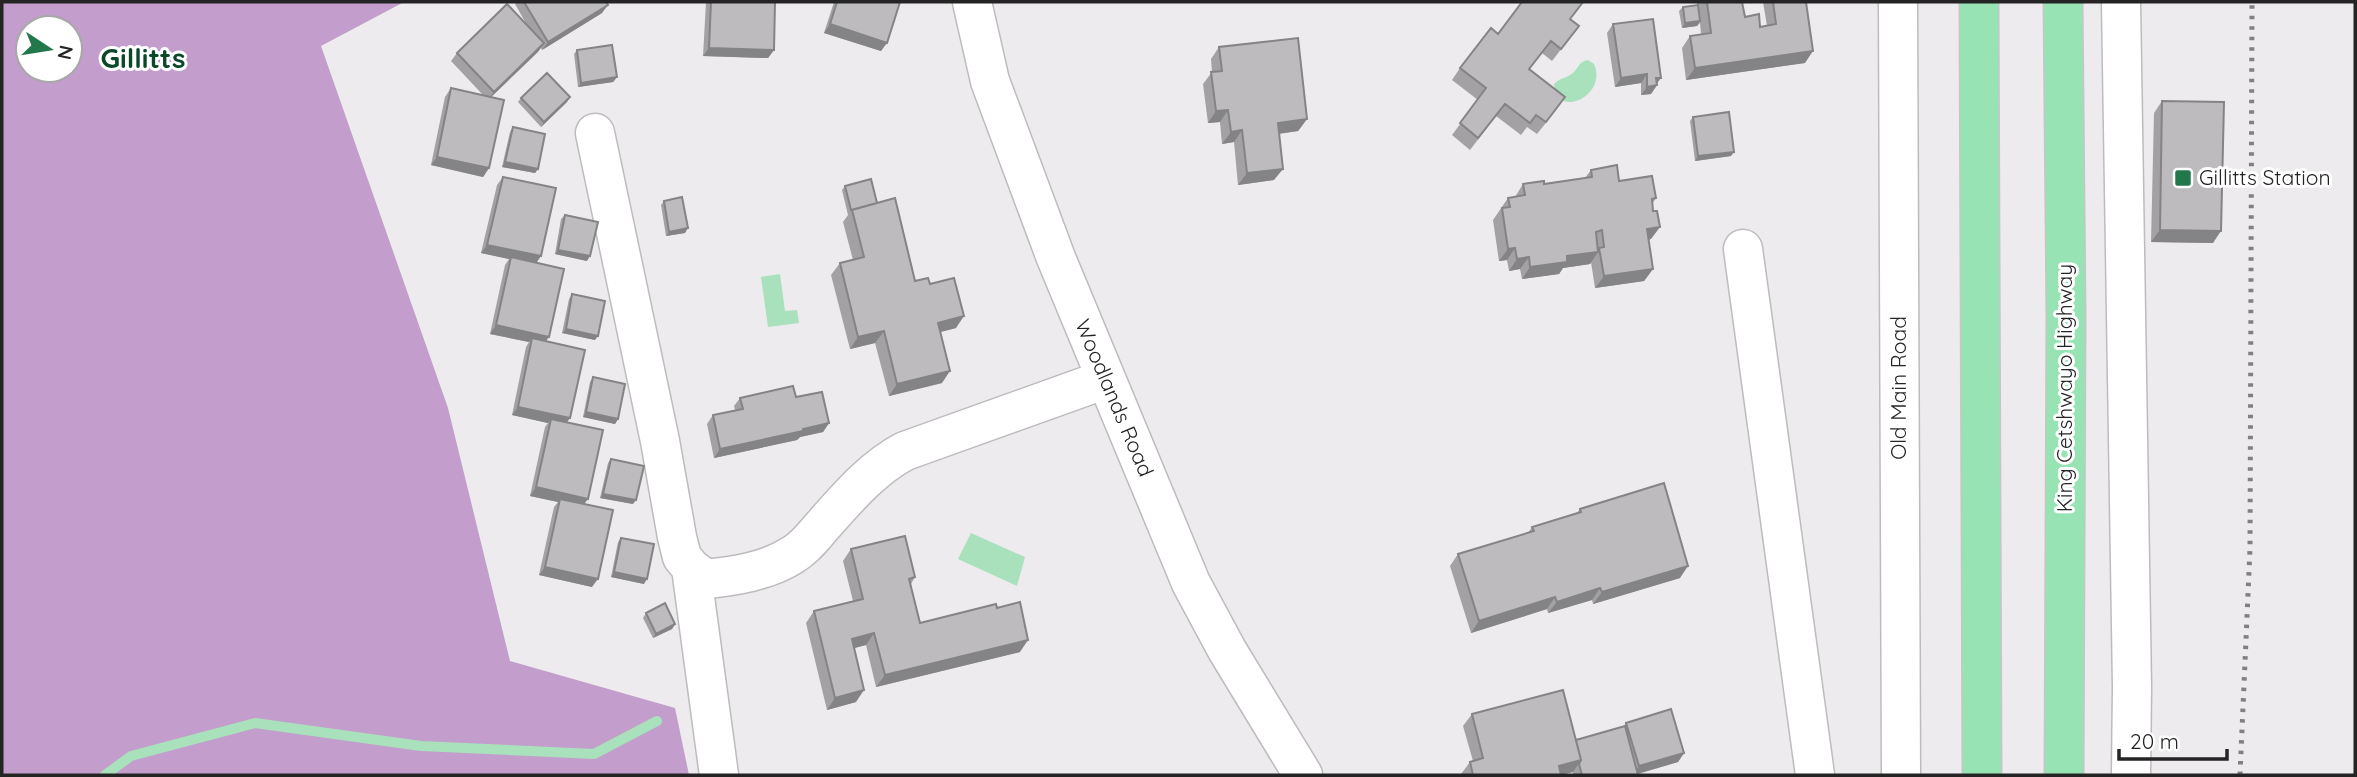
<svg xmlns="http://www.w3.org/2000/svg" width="2357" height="777" viewBox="0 0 2357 777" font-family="Quicksand,sans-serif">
  <rect width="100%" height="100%" fill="#eeebee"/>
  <path fill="#c39dcb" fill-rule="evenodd" d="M2,2H404L321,46L448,408L510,661L675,708L689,775H2ZM28,28H70V70H28Z"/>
  <path fill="#a8e1bc" d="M1588,60L1594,64C1608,96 1556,120 1554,84C1560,78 1564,79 1570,75C1579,70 1577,62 1588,60Z
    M780,274L785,311L797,310L799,323L768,327L761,277Z
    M971,533L1025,557L1017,586L958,559Z"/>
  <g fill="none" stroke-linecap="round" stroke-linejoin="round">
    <path stroke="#a8e1bc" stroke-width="10" d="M105,775L131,756L255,723L421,746L594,754L657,721"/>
    <g stroke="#bebbbf" stroke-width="41">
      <path id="minor" d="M972,2L990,81L1056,258L1191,583L1227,650L1303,775
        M1898,2L1901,775
        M2121,2L2132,687L2131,775
        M595,133L660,441L677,537L682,557L691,568L706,579C736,576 768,571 794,554C807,546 815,534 825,523C848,497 874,467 905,451L1106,379
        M1743,249L1815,775
        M691,568L719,775"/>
    </g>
    <g stroke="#c6c6c6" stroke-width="41">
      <path id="highway" d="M1979,2L1982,775
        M2063,2L2066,316L2064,775"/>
    </g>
    <use href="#minor" stroke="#fff" stroke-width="38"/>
    <use href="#highway" stroke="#98e3b4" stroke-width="38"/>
    <path stroke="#817f81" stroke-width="5" stroke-dasharray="3.5 7" stroke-linecap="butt" d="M2240,775L2250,549L2252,2"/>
  </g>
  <path fill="#a3a1a3" d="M516,2H606L602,13L542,50L541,48L491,97L489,168L483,177L431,165L445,97L451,88L483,95L451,61L457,53L528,27L515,4Z
    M706,2H775L774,50L768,58L703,56Z
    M834,2H900L881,51L824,33Z
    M1697,2H1742L1745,17L1760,27L1767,26L1763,2H1806L1805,63L1686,80L1682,48L1690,36L1701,34L1700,23L1697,26L1682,28L1679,11L1683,7L1697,5Z
    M1570,19L1579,26L1552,61L1542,53L1530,69L1557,109L1537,134L1527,127L1521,135L1496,116L1470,150L1452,135L1478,100L1452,80L1460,68L1498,34Z
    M1613,24L1657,83V85L1651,94L1641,95V83L1615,87L1607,33Z
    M1219,47L1307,119L1298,131L1279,134L1274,180L1238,185L1234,142L1222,144L1220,122L1208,123L1203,84L1212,72L1211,59Z
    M577,50L617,77L613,82L578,87L574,54Z
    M521,98L567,102L541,127L518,102Z
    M2162,101L2213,243L2151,242L2154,113Z
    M1693,117L1731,156L1695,161L1690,121Z
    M513,127L538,169L535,173L502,167L510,132Z
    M1591,170L1619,181L1656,198L1652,204L1651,239L1648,240L1653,269L1644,281L1595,288L1591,262L1590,264L1563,268L1559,274L1522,279L1520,269L1509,271L1507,260L1499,261L1493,220L1508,198L1515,197L1523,184H1544L1585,178Z
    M503,177L536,262L546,341L570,418L567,422L584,504L592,587L539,575L554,507L558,502L530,496L545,427L548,423L512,415L526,347L529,342L490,334L505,265L509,259L481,253L497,185Z
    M845,186L877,203L915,281L930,284L956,328L940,332L942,383L889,396L875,343L850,349L831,275L840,263L853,260L843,222L848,215L842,190Z
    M664,201L685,233L666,236L661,205Z
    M565,215L587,261L555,254L561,219Z
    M572,294L595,340L562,333L569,299Z
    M593,377L618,419L615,424L583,417L590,382Z
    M796,397L829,423L823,432L800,437L797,440L714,458L707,424L713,415L735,410L734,406L740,398Z
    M611,459L633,504L600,498L608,463Z
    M1580,509L1680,578L1593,604L1592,600L1548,613L1547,609L1471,633L1450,566L1458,554L1528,533L1532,527L1577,513Z
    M621,538L644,584L611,577L618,542Z
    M851,549L915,577L911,584L920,623L997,608L1020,652L876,687L866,645L854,648L856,702L827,710L806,623L814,611L853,601L843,561Z
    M646,613L675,624L672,629L653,638L643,618Z
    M1472,714L1576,740L1623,727L1626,723L1684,753L1678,762L1638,774V775H1573V772L1561,775H1462L1461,774L1470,762L1473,761L1463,726Z"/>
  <path fill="#848385" d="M608,5L602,13L542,50L548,42Z
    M1700,21L1697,26L1682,28L1685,23Z
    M830,24L887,43L881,51L824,33Z
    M544,43L538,52L488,100L494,92Z
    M709,48L774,50L768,58L703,56Z
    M1813,51L1805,63L1686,80L1695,68Z
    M1647,74L1641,83L1615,87L1621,78Z
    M617,77L613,82L578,87L581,83Z
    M1656,78H1661L1655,86L1657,85L1651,94L1641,95L1647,87Z
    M570,97L567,102L541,127L544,122Z
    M1228,110L1220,122L1208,123L1216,111Z
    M1307,119L1298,131L1269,135L1278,123Z
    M1242,130L1234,142L1222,144L1231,132Z
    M1734,152L1731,156L1695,161L1698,156Z
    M437,157L489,168L483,177L431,165Z
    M505,162L538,169L535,173L502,167Z
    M1283,169L1274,180L1238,185L1247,173Z
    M1660,227L1651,239L1639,241L1647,229Z
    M688,228L685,233L666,236L669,232Z
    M2160,230L2221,231L2213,243L2151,242Z
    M487,245L541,256L535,265L511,257L509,259L481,253Z
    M1515,248L1507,260L1499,261L1508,249Z
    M558,250L590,256L587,261L555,254Z
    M1598,252L1590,264L1563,268L1559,274L1522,279L1530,267L1567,256Z
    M1529,257L1520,269L1509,271L1517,259Z
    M1653,269L1644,281L1595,288L1604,276Z
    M964,316L956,328L929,335L938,323Z
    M496,325L549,337L543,345L532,338L529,342L490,334Z
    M566,329L598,336L595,340L562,333Z
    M884,331L875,343L850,349L858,337Z
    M950,371L942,383L889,396L897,384Z
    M518,407L570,418L564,426L551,419L548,423L512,415Z
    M586,412L618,419L615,424L583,417Z
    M829,423L823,432L800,437L797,440L714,458L720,449Z
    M536,487L588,499L582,507L560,499L558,502L530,496Z
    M603,494L636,500L633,504L600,498Z
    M1688,566L1680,578L1593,604L1602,592Z
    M545,567L598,579L592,587L539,575Z
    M614,572L647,579L644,584L611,577Z
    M1600,588L1592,600L1548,613L1557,602Z
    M1555,597L1547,609L1471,633L1479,621Z
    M675,624L672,629L653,638L656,634Z
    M874,633L866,645L843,651L852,639Z
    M1028,640L1020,652L876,687L885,675Z
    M864,690L856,702L827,710L835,698Z
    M1684,753L1678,762L1633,775L1639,766Z
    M1581,760L1573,772L1560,775L1559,766Z"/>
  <path fill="#bdbbbe" stroke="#848385" stroke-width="2" d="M524,2H606L608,5L548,42Z
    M711,2H775L774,50L709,48Z
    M837,2H900L887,43L830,24Z
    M1522,2H1583L1570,19L1579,26L1561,49L1551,41L1529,69L1565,97L1546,122L1536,115L1530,123L1505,104L1478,138L1460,123L1486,88L1460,68L1491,28L1498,34Z
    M1707,2H1742L1745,17L1759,14L1760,27L1776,24L1773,2H1806L1813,51L1695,68L1690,36L1711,33Z
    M507,4L544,43L494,92L457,53Z
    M1698,5L1700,21L1685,23L1683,7Z
    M1653,19L1661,78H1656L1657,85L1647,87V74L1621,78L1613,24Z
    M1298,38L1307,119L1278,123L1283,169L1247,173L1242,130L1231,132L1228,110L1216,111L1211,72L1222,71L1219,47Z
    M612,45L617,77L581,83L577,50Z
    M547,73L570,97L544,122L521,98Z
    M451,88L504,100L489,168L437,157Z
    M2162,101L2224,102L2221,231L2160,230Z
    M1729,112L1734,152L1698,156L1693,117Z
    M513,127L545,134L538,169L505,162Z
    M1617,165L1619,181L1652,176L1656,198L1652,199L1653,211H1657L1660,227L1647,229L1653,269L1604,276L1599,248L1604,247L1602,230L1596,232L1598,252L1567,256V262L1530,267L1529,257L1517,259L1515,248L1508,249L1502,208L1510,207L1508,198L1525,195L1523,184L1544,181V184L1592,177L1591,170Z
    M503,177L556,188L541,256L487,245Z
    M871,179L877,203L851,210L845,186Z
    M682,197L688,228L669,232L664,201Z
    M895,198L915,281L928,278L930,284L954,278L964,316L938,323L950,371L897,384L884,331L858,337L840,263L864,257L852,210Z
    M565,215L598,222L590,256L558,250Z
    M511,257L564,269L549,337L496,325Z
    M572,294L605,301L598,336L566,329Z
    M532,338L585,350L570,418L518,407Z
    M593,377L625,384L618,419L586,412Z
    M793,386L796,397L822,392L829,423L803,429V431L720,449L713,415L743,409L740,398Z
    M551,419L603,430L588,499L536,487Z
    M611,459L644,466L636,500L603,494Z
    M1664,483L1688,566L1602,592L1600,588L1557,602L1555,597L1479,621L1458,554L1534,531L1532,527L1581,512L1580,509Z
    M560,499L613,510L598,579L545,567Z
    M905,536L915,577L909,579L920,623L996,604L997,608L1020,602L1028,640L885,675L874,633L852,639L864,690L835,698L814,611L863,599L851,549Z
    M621,538L654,544L647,579L614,572Z
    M665,603L675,624L656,634L646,613Z
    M1563,690L1581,760L1559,766L1561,775H1473L1470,762L1483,758L1472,714Z
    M1671,709L1684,753L1639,766L1626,723Z
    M1625,726L1638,775H1582L1579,764L1581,760L1576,740Z"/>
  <rect fill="#22784b" stroke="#fff" stroke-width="2.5" x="2174" y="169" width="18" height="18" rx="3.5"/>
  <g text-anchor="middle" stroke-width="6" stroke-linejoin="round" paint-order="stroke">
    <g font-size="21" fill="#252425" stroke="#fff" text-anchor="start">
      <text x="2199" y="185">Gillitts Station</text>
    </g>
    <g font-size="21" fill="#252425" stroke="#fff">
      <text transform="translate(1899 388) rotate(-90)" y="7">Old Main Road</text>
      <text transform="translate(2065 388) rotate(-90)" y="7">King Cetshwayo Highway</text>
      <text transform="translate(1114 398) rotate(67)" y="7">Woodlands Road</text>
    </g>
    <g font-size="28" font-weight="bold" fill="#0b482a" stroke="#fff">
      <text x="143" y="68">Gillitts</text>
    </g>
  </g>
  <rect width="2357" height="777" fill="none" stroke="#252425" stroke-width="7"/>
  <g transform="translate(49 49) rotate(102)"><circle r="33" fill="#ffffff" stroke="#a8a7a8" stroke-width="2"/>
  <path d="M0-5L12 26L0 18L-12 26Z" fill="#22784b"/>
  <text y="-10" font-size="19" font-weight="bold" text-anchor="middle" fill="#252425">N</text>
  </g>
  <path d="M2119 749v10h108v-10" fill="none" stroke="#252425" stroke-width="3.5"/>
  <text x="2130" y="749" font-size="21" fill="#252425" stroke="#ffffff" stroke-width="5" paint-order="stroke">20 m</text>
</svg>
